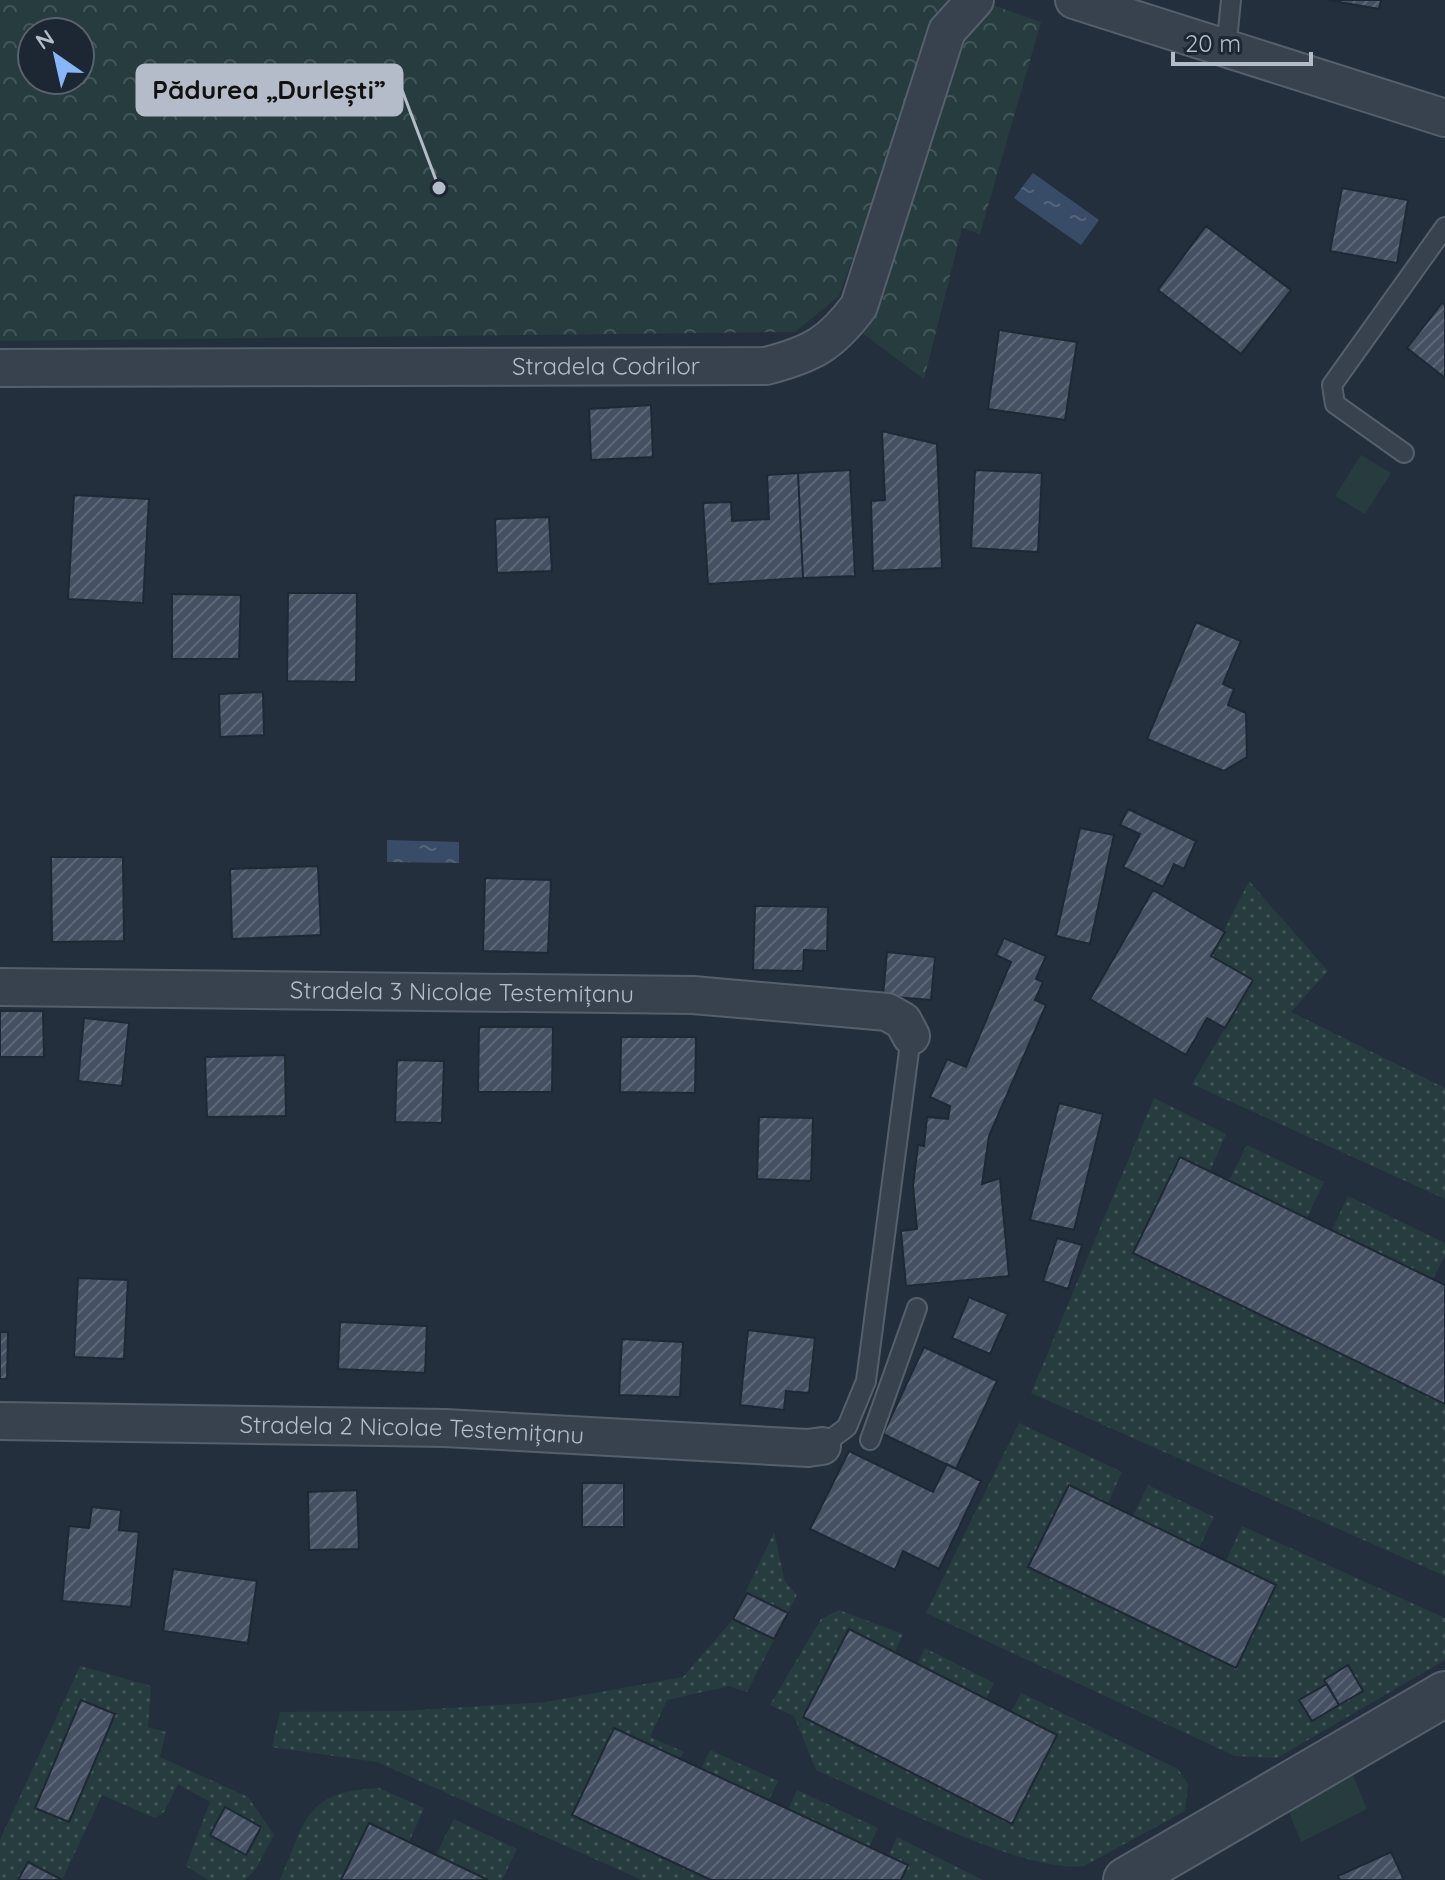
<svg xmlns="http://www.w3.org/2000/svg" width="1445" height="1880" viewBox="0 0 1445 1880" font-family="Quicksand,sans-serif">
  <defs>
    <pattern id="forest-crowns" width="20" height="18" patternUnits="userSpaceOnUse" patternTransform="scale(2)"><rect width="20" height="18" fill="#263c3f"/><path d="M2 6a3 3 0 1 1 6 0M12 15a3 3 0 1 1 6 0" fill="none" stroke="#435659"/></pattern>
    <pattern id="garden-dots" width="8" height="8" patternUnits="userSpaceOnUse" patternTransform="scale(2)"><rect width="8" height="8" fill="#263c3f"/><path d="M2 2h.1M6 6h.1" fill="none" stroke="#435659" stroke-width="1.8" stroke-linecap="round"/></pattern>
    <pattern id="water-ripples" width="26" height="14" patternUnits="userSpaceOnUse" patternTransform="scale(2)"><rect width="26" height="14" fill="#394c67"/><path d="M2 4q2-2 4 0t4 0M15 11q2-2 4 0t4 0" fill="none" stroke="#53647b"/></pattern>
    <pattern id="building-hatch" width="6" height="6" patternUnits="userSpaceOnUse" patternTransform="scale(2)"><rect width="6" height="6" fill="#455162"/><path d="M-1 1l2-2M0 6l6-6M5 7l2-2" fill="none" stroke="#5d6877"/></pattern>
  </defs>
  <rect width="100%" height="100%" fill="#242f3e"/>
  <path fill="#263c3f" d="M1361,455L1391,473L1365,514L1335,496Z
    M1353,1775L1367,1809L1301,1842L1289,1812Z"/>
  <path fill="url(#forest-crowns)" fill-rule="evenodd" d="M0,0H947L839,296L795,332L0,341ZM32,32H80V80H32Z
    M990,4L1041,22L980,234L962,228L924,379L862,333L961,30Z"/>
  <path fill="url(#garden-dots)" d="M1249,881L1328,971L1291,1012L1445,1088V1199L1192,1084L1253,980L1211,956Z
    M1154,1098L1226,1134L1210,1171L1180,1157L1133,1253L1445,1404V1576L1031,1393Z
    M1247,1145L1324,1182L1307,1218L1229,1180Z
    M1348,1196L1445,1243V1255L1433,1279L1332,1230Z
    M1019,1423L1122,1472L1108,1503L1069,1485L1029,1568L1236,1668L1276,1586L1226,1561L1242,1526L1445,1618V1660L1277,1758L1235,1756L926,1613Z
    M1148,1485L1214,1517L1199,1548L1133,1516Z
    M774,1532L785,1582L797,1595L747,1692L729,1686L667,1700L650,1737L684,1752L679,1759L614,1728L572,1815L711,1880H642L377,1762L272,1747L280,1712L402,1711L546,1702L683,1677L733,1619Z
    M839,1610L903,1634L895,1652L849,1629L804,1717L1011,1824L1057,1735L1011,1712L1021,1693L1178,1769L1188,1784L1185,1811L1084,1866C1022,1874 879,1797 816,1770L794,1716L770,1705L821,1619Z
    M925,1648L994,1683L986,1699L917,1664Z
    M80,1666L151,1686L148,1727L166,1732L160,1757L248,1797L274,1835L255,1870L245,1880H208L186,1866L210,1802L178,1784L164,1812L155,1818L102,1795L62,1880L28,1862L18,1880H0V1840Z
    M710,1750L778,1781L769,1800L701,1769Z
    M379,1788L424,1808L409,1842L369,1824L341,1880H280C307,1818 304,1792 379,1788Z
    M797,1790L878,1828L869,1847L788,1810Z
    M454,1819L517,1849L502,1880H488L436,1855Z
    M897,1837L983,1880H901L888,1857Z"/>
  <path fill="url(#water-ripples)" d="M1033,173L1099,220L1081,245L1014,198Z
    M387,840L459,842V863L387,862Z"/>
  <path fill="url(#building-hatch)" stroke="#1f2835" stroke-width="2" d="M1328,0H1381L1379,9Z
    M1342,188L1408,200L1397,263L1330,251Z
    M1206,226L1291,290L1241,354L1158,290Z
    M1442,303L1445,305V378L1407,348Z
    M999,330L1077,342L1065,420L988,409Z
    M651,405L653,457L591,460L589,409Z
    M882,431L937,444L942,568L873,571L871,501L885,500Z
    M850,470L855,576L803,578L798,473Z
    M975,470L1042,473L1038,552L971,548Z
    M798,473L803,578L708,584L703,503L731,502L732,521L769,519L767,475Z
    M74,495L149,499L143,603L68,599Z
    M549,517L552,571L497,573L495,519Z
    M288,593H357L356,682L287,681Z
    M172,594L241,595L239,659H172Z
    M1196,622L1241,641L1223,684L1234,689L1228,705L1246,713L1247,757L1224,771L1147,739Z
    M263,692L264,735L220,737L219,694Z
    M1128,809L1196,841L1184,869L1174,864L1163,887L1123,867L1140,834L1120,825Z
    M1080,828L1114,835L1090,944L1056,936Z
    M51,857H123L124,941L52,942Z
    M318,866L321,935L232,939L230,869Z
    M485,878L551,880L548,953L483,951Z
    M1153,890L1225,932L1211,956L1253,980L1225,1028L1207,1018L1186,1055L1090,999Z
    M755,906L828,907L827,951L804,950L803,971L753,970Z
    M1004,938L1046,956L1036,979L1043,982L1035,1000L1046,1005L989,1136L982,1184L1000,1178L1009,1276L906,1286L901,1231L917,1229L913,1186L918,1145L924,1146L927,1117L948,1119L950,1106L930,1097L947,1059L966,1067L1011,962L996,955Z
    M887,952L935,957L931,1000L883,996Z
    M0,1011H43L44,1057H0Z
    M84,1018L129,1023L122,1086L78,1081Z
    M479,1027H553L552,1092H478Z
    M621,1037H696L695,1093L620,1092Z
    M285,1055L286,1116L207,1117L205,1057Z
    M397,1060L444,1061L442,1123L395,1122Z
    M1059,1103L1103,1114L1074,1230L1030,1220Z
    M759,1117L813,1118L811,1181L757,1179Z
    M1180,1157L1445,1285V1404L1133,1253Z
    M1057,1238L1082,1245L1068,1289L1043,1281Z
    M78,1278L128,1280L124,1359L74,1357Z
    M969,1297L1008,1314L990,1354L952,1338Z
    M340,1322L427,1326L425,1373L338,1369Z
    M748,1330L815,1338L809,1393L786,1391L784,1410L740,1405Z
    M0,1332H8L7,1379H0Z
    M622,1339L683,1342L680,1397L619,1395Z
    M924,1347L997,1381L956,1469L883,1434Z
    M849,1451L933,1492L947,1464L981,1481L939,1569L903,1551L895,1570L810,1529Z
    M582,1483H624V1527H582Z
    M1069,1485L1276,1585L1236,1668L1028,1567Z
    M357,1490L359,1549L309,1550L308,1492Z
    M92,1507L121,1510L119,1530L139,1532L131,1607L62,1601L69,1526L89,1528Z
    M173,1569L257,1581L248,1643L163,1631Z
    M747,1593L788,1613L774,1639L733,1619Z
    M849,1629L1057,1735L1012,1824L803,1717Z
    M1348,1665L1363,1691L1339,1705L1324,1680Z
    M1327,1684L1339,1705L1312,1721L1299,1700Z
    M81,1700L115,1714L69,1822L35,1808Z
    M614,1728L908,1865L901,1880H711L572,1815Z
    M225,1807L261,1827L246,1855L210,1835Z
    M369,1823L409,1842L488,1880H341Z
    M1391,1852L1404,1880H1340L1338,1876Z
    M28,1862L62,1880H18Z"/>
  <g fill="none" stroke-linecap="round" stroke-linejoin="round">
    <g stroke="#565f6c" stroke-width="22">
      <path id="service" d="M1226,51L1231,0
        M1404,453L1335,404L1332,385L1445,227
        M870,1440L917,1308
        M822,1446L847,1427L866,1381L911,1036"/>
    </g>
    <g stroke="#565f6c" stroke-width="40">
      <g id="minor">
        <path d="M1074,0L1445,118"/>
        <path id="s1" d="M0,368L766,366C812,354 831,344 859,306L947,31L975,0"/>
        <path id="s2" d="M0,987L693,995L887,1012L903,1021L911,1036"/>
        <path id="s3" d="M0,1421L445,1428L808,1448L822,1446"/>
      </g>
    </g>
    <g stroke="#565f6c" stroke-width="48">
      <path id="tertiary" d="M1126,1880L1445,1694"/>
    </g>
    <use href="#service" stroke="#38414e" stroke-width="18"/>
    <use href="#minor" stroke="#38414e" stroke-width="36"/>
    <use href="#tertiary" stroke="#38414e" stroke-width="44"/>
  </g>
  <g text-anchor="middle" stroke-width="8" stroke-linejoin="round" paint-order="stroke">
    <g font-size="24" fill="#b4bcc9" stroke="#1d2633">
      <text dy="8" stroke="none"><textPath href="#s1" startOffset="606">Stradela Codrilor</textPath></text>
      <text dy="8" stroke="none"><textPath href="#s2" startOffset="462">Stradela 3 Nicolae Testemițanu</textPath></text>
      <text dy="8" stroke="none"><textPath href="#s3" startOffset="412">Stradela 2 Nicolae Testemițanu</textPath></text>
    </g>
  </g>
  <path fill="none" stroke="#b4bcc9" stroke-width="3" d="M439 188L402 90"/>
  <circle fill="#b4bcc9" stroke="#1d2633" stroke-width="3" cx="439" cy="188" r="8"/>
  <rect fill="#b4bcc9" stroke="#b4bcc9" stroke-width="3" x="137" y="65" width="265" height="50" rx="8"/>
  <g font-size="26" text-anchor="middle" font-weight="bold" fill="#111">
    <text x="269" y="99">Pădurea „Durlești”</text>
  </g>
  <g transform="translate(56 56) rotate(326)"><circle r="38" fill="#1d2633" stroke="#59626f" stroke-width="2"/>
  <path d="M0-6L14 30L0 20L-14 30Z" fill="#8ab4f8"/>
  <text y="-12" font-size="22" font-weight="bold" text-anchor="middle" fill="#b4bcc9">N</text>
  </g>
  <path d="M1173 52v12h138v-12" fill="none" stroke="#b4bcc9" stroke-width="4"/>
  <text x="1185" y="52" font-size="24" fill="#b4bcc9" stroke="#1d2633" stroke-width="6" paint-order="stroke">20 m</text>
</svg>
